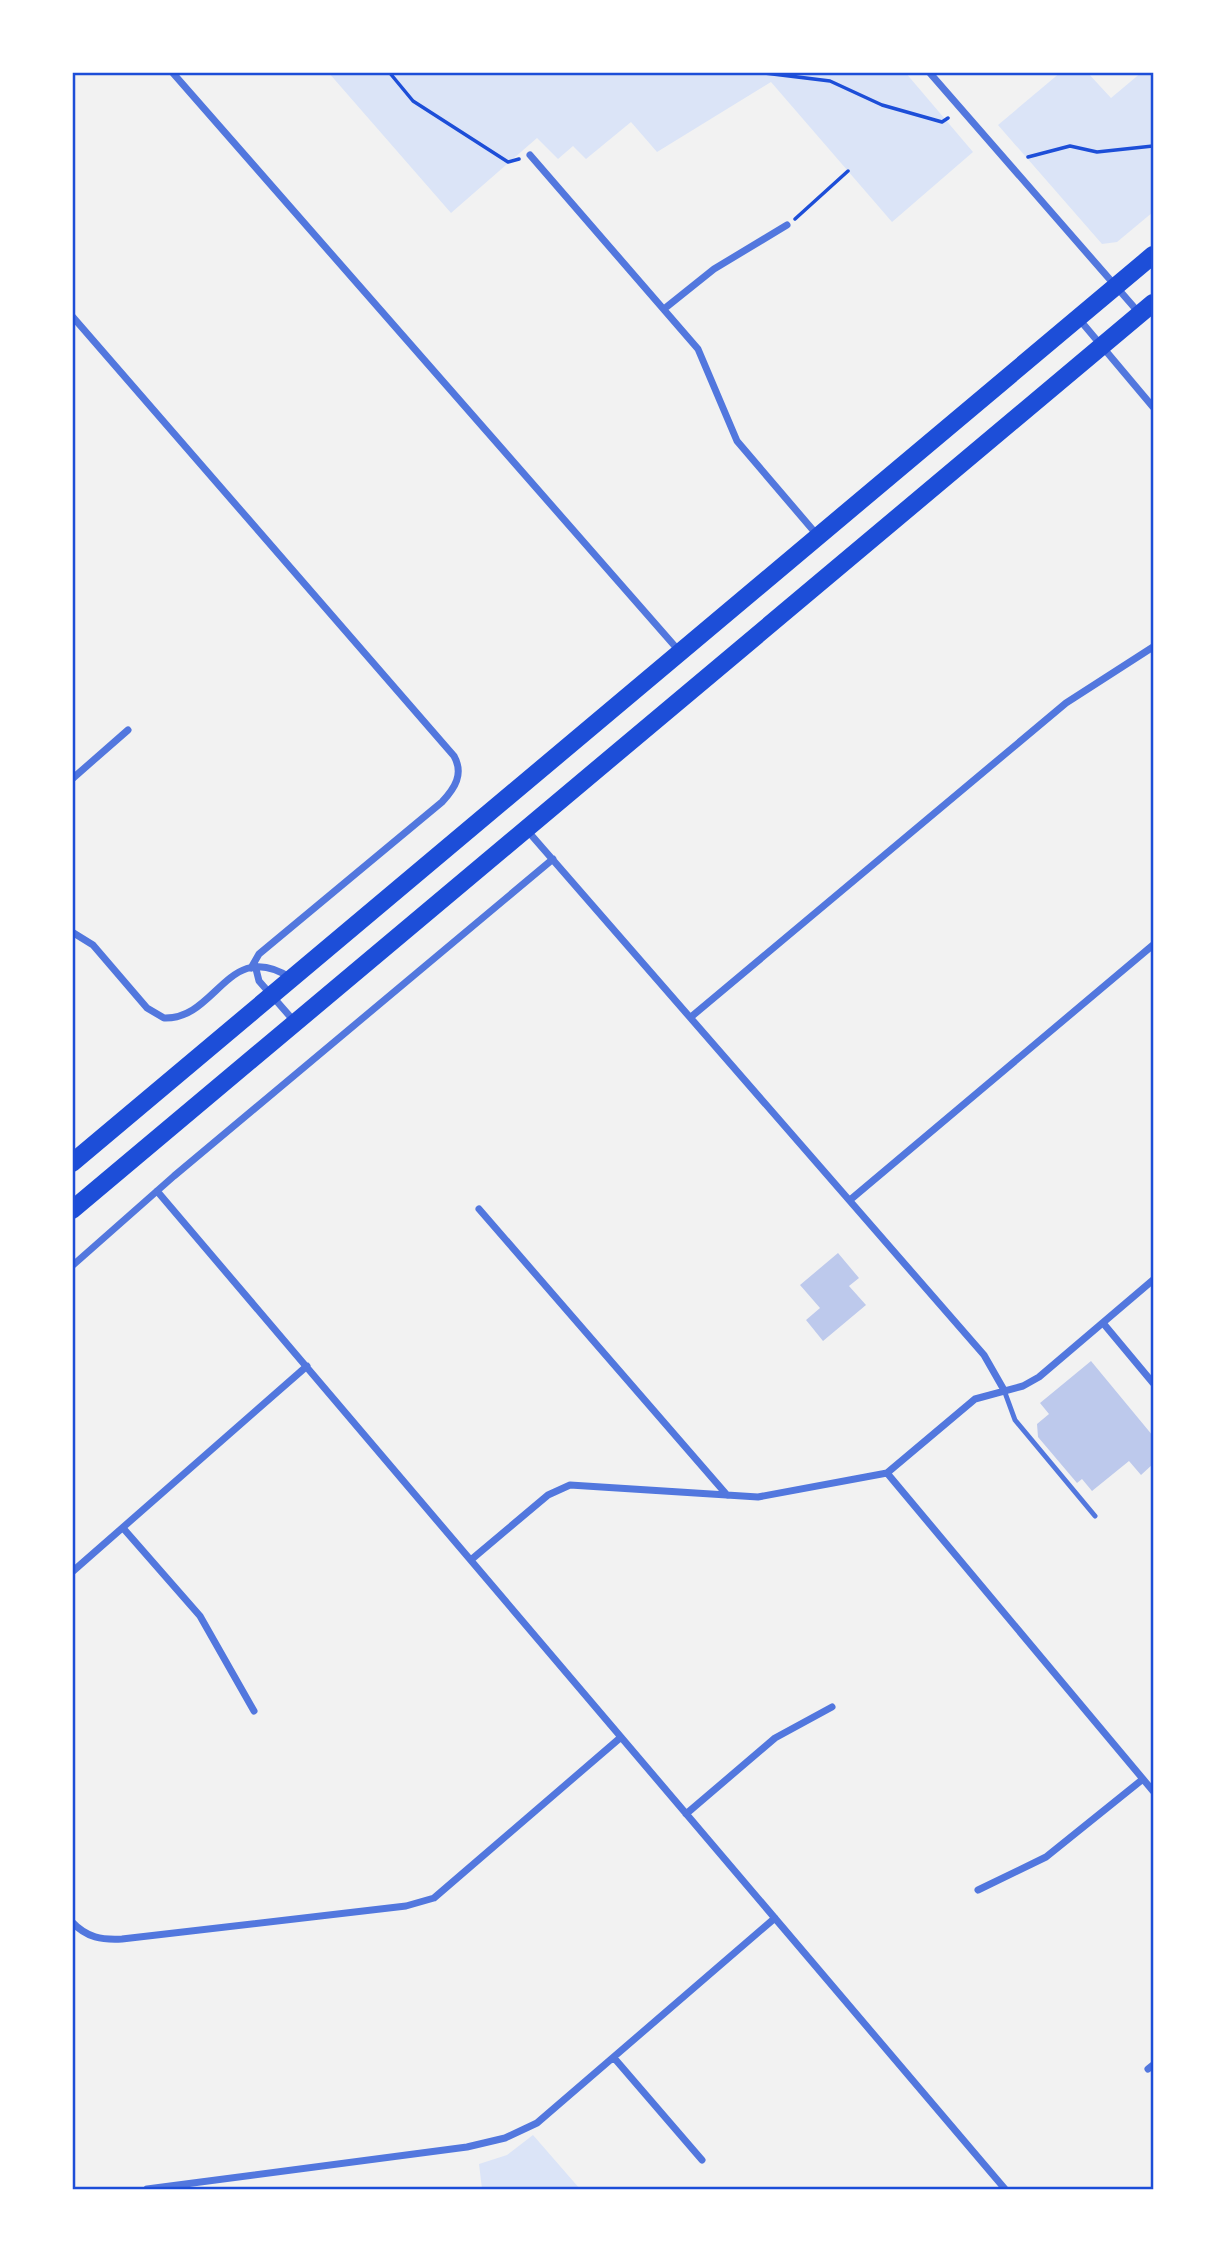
<svg xmlns="http://www.w3.org/2000/svg" width="1225" height="2261" viewBox="0 0 1225 2261" font-family="Overpass,sans-serif">
  <rect width="100%" height="100%" fill="#f2f2f2"/>
  <path fill="#dbe4f7" d="M328,72H905L973,152L892,222L771,82L657,152L631,122L586,159L573,146L558,159L537,138L451,213Z
    M1061,72H1087L1111,98L1142,72H1153V212L1117,242L1102,244L998,125Z
    M533,2135L580,2189H482L479,2164L507,2155Z"/>
  <path fill="#bdc9ec" d="M838,1253L859,1278L849,1286L866,1305L823,1341L806,1320L820,1308L800,1285Z
    M1091,1361L1153,1436V1464L1141,1475L1129,1461L1092,1491L1082,1479L1077,1483L1038,1437L1037,1424L1049,1414L1040,1403Z"/>
  <g fill="none" stroke-linecap="round" stroke-linejoin="round">
    <path stroke="#1d4ed8" stroke-width="3.5" d="M389,72L413,101L508,162L519,159
      M757,72L830,81L882,105L942,122L948,118
      M1028,157L1070,146L1097,152L1153,146
      M795,219L848,171"/>
    <path stroke="#5277de" stroke-width="5" d="M1004,1390L1015,1420L1095,1516"/>
    <path stroke="#5277de" stroke-width="7" d="M172,72L680,652
      M929,72L1140,314
      M530,155L698,349L737,441L818,536
      M664,309L714,269L787,225
      M72,316L454,756C464,774 455,788 442,802L259,954L251,968
      M1079,319L1153,407
      M72,779L128,730
      M526,829L984,1355L1004,1390
      M72,932L93,945L147,1008L164,1018C217,1020 228,937 291,978
      M256,969L259,981L294,1021
      M691,1017L1066,703L1153,647
      M157,1191L1005,2189
      M850,1200L1153,945
      M479,1209L727,1495
      M72,1266L174,1176L553,859
      M1103,1323L1153,1383
      M887,1473L1153,1791
      M123,1528L200,1616L254,1711
      M472,1559L548,1495L570,1485L758,1497L887,1473L975,1399L1023,1386L1039,1377L1153,1280
      M72,1572L307,1366
      M686,1814L775,1738L832,1707
      M978,1890L1046,1857L1143,1779
      M72,1922C87,1938 102,1940 122,1939L406,1906L434,1898L620,1738
      M615,2059L702,2160
      M1148,2069L1153,2065
      M147,2189L467,2147L505,2138L537,2123L775,1918"/>
    <path stroke="#1d4ed8" stroke-width="18" d="M72,1163L1153,255
      M72,1210L1153,303"/>
  </g>
  <rect width="1225" height="2261" fill="none" stroke="#ffffff" stroke-width="147"/>
  <rect x="74" y="74" width="1078" height="2114" fill="none" stroke="#1d4ed8" stroke-width="2.5"/>
</svg>
